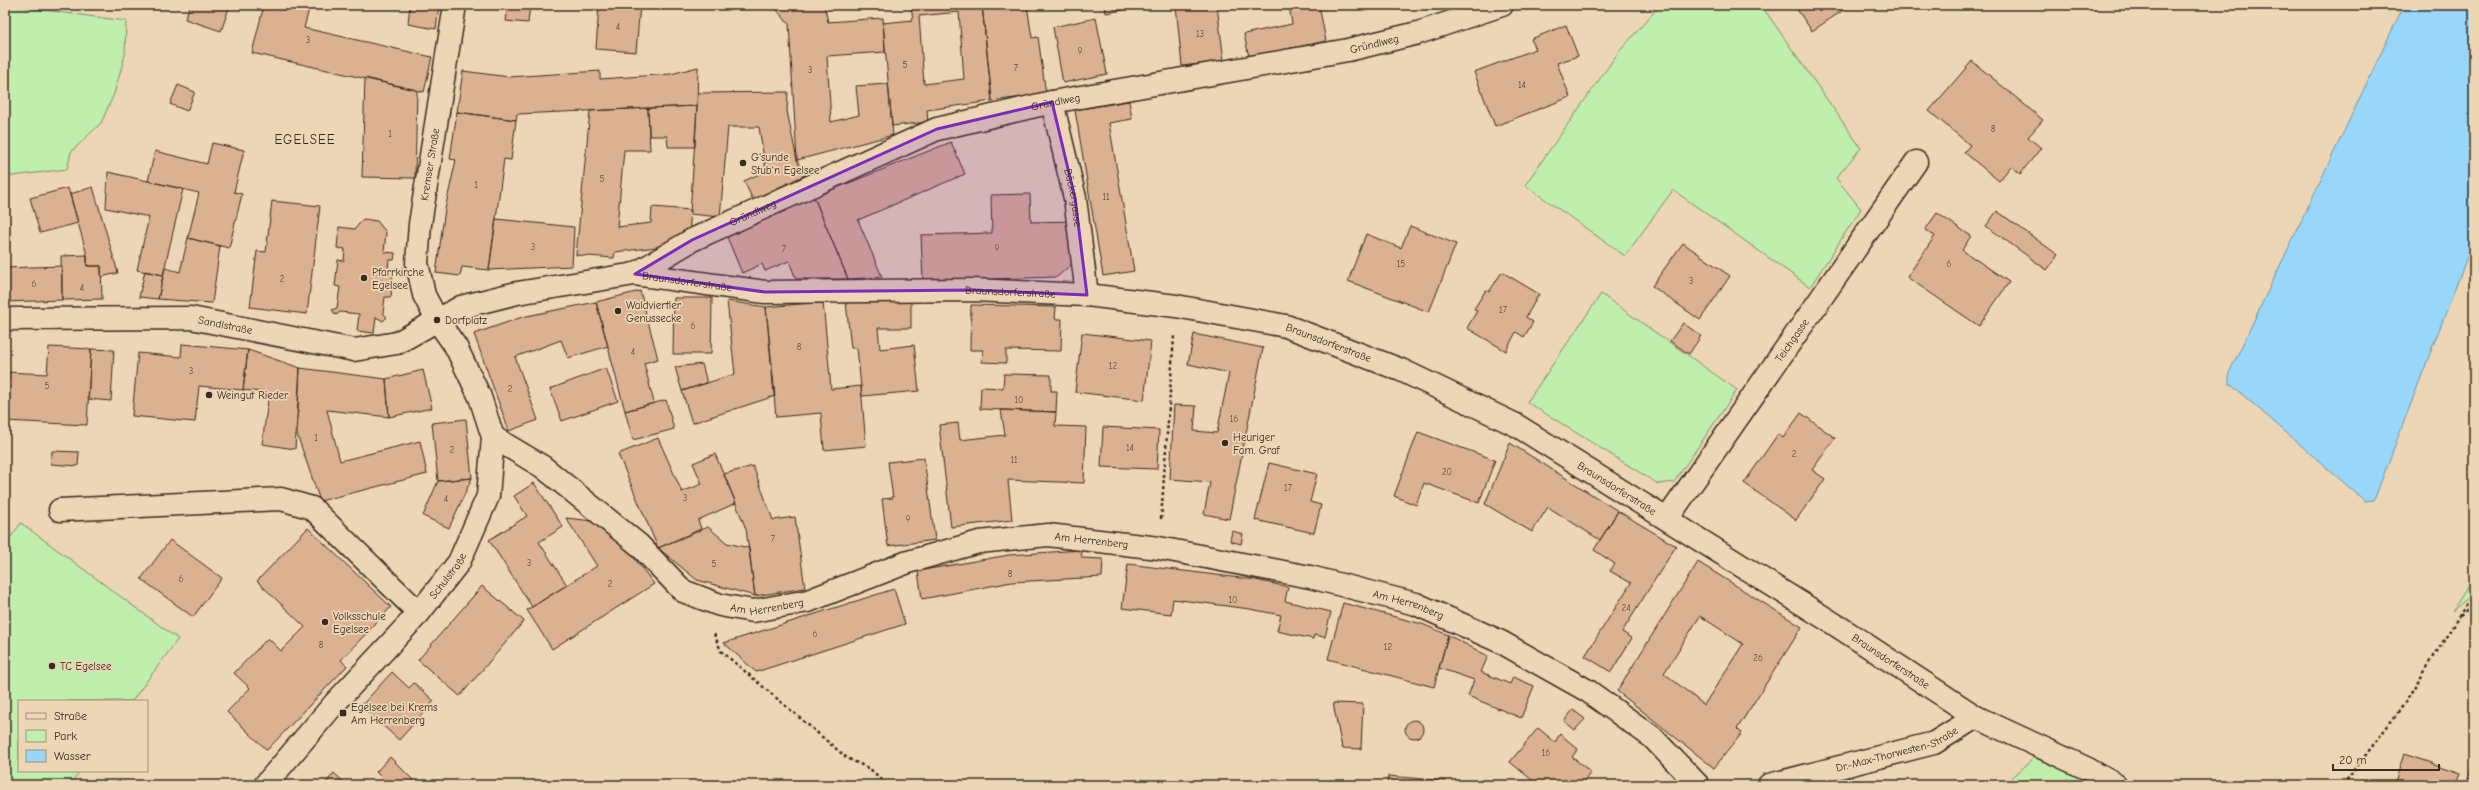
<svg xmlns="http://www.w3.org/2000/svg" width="2479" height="790" viewBox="0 0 2479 790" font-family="'Comic Neue',sans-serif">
  <rect width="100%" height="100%" fill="#ecd6b5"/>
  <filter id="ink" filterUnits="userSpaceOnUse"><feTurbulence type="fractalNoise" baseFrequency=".025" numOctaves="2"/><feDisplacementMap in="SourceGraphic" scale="8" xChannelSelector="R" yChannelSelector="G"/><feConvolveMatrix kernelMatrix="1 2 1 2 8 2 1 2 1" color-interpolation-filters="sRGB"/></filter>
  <g filter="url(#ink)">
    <path fill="#bfeead" stroke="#7d8c66" d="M5,5L126,21L125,55L114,94L101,123L71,152L67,169L5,177Z
      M1660,5H1761L1861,148L1836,178L1861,209L1810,287L1673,190L1625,256L1525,185L1618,53Z
      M1601,294L1737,390L1674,482L1658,484L1527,402Z
      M21,523L178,639L132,701H19V771H80L69,785H5V545Z
      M2474,577V593L2452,611Z
      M2036,756L2092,784L2004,785Z"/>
    <path fill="#98d7fa" stroke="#7392a2" d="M2404,5H2474V239L2374,500L2365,501L2229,383V373Z"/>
    <path fill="#dbb291" stroke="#3b2a1e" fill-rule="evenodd" d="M190,5H230L221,31L185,19Z
      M264,5H310L304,28L432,57L424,92L252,53Z
      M410,5H439L436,29L408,24Z
      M508,5H530L528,23L506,21Z
      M599,5H640L636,52L596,49Z
      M780,5H824L828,22L883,18L885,52L827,56L831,122L859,115L856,86L888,84L893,135L797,160L789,24L775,8Z
      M911,5H982L992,101L927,110L928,122L892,126L883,23L913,20ZM959,12L964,79L924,84L919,16Z
      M982,5H1027L1032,38L1038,37L1046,94L992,101Z
      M1105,5H1154L1106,13Z
      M1176,5H1224L1217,6L1224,61L1182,66Z
      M1289,5H1319L1326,41L1249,57L1244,34L1292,24Z
      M1794,5H1851L1812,31Z
      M1096,18L1107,74L1063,83L1053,27Z
      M1566,25L1578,56L1557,63L1570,97L1495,126L1474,72L1536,49L1531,39Z
      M1972,61L2043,120L2028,137L2041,148L2020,174L2011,166L1999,181L1964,152L1970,145L1929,111Z
      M698,67L697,106L517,114L516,120L457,112L463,71L509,77L600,71V79L671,74Z
      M365,78L417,90L415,178L362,177Z
      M178,85L195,92L187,111L170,104Z
      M788,92L787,111L797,160L805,175L753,200L744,181L766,171L759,127H728L720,217L690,214L698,93Z
      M1129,101L1132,119L1109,123L1134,271L1103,276L1075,110Z
      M697,106L695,147H668L667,136H649L648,108Z
      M648,108L650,150H624L617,227L651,223L652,207L691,210L689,234L657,247L615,252L614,258L576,255L590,111Z
      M457,112L516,120L511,160L504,159L489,270L462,267L460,276L436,273L445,209L456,160L450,159Z
      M951,142L965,174L858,220L882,277L848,279L814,197Z
      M212,143L244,150L234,192L242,194L229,248L188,238L199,193L148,181L155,151L207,164Z
      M108,172L183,189L163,275L137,270L149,217L106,208Z
      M93,187L118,273L101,277V266H87V255L70,194Z
      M68,188L78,223L40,233L30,198Z
      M1030,194L1031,222L1073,221L1074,262L1057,277L923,281L921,235L992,233L991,195Z
      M814,197L848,279H796L789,261L765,271L762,264L742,273L727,237Z
      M272,201L320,206L307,314L250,307L257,251L266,252Z
      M1997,211L2058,255L2047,270L1986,226Z
      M1937,213L1971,236L1962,250L2009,282L1979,326L1907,277L1935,236L1925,230Z
      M363,219L377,221L386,232L384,252L395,253L394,260H389L388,270H393L391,297H385L383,313L387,317L383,321L376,317L374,333L357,331L359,314L340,312L336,315L332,310L337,308L340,287L335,286L338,260L344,261L345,249L337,248L339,227L355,229Z
      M496,219L574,227L572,266L489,270Z
      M1410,226L1456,244L1429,312L1348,281L1366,234L1401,248Z
      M188,238L220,246L212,303L158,299L165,268L180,272Z
      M1683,243L1730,276L1700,320L1652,286Z
      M87,255V266H101L102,299L62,300L61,256Z
      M62,266V300L5,302V268Z
      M145,271L163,275L158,299L139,297Z
      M1502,272L1539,294L1526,317L1533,322L1524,337L1516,332L1506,351L1467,328L1477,311L1474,309L1486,290L1489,292Z
      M640,291L658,359L644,363L654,403L625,411L596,302Z
      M674,298H712L711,354H673Z
      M727,301L766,307L775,396L692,423L682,391L735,374Z
      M596,302L608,346L568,358L561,340L515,357L538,420L509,431L474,334L522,317Z
      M823,302L831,389L861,386L866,446L824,450L821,413L776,417L766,307Z
      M846,302H911V328H878L880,349L914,345L919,391L862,396L857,348H851Z
      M971,305L1056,307L1055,319H1062L1061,351L1006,350V363L982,362L983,350H970Z
      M1683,323L1701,336L1689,354L1670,341Z
      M1082,333L1151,341L1144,400L1075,392Z
      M1194,334L1263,348L1229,519L1204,514L1210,482L1170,479L1174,405L1196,406L1194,431L1217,433L1229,373L1188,364Z
      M182,344L248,350L243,390L199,386L195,422L132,416L138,353L181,357Z
      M49,347L91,349L87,425L5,421V372L47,374Z
      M91,349L114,350L111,401L88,399Z
      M248,350L300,368L295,449L262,444L269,393L243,390Z
      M702,364L707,383L682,391L675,367Z
      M300,368L386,379L389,417L327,410L340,461L420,441L427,474L320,501L297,434Z
      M606,368L618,401L562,421L550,389Z
      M423,370L432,408L389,417L386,379Z
      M1004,374L1051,375V391H1057L1056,412L980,409L981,387L1003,388Z
      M666,400L674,429L633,440L625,411Z
      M1001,410L1056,412L1055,426L1086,427L1084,483L1008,480L1012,520L951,527L939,425L958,423L960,440L1005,435Z
      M1801,413L1835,438L1812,470L1825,479L1796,520L1744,483L1778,434L1783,438Z
      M466,419L472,478L438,481L432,423Z
      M1103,427L1159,430L1157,469L1101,467Z
      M1418,432L1495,460L1479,503L1424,483L1416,505L1394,496Z
      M658,438L682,492L702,484L693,463L715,454L736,503L698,520L701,529L658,548L618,454Z
      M1510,443L1618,511L1600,540L1548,507L1532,532L1485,504Z
      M52,451L79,452L78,466L51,464Z
      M924,458L935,540L888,546L882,499L893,498L888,462Z
      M1269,463L1317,474L1310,502L1321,505L1314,533L1255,520Z
      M753,466L773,520L795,517L805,588L755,596L746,529L724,474Z
      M472,478L449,528L423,516L438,481Z
      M534,483L563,527L539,542L567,585L532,607L489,540L527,516L514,496Z
      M1618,511L1676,546L1622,632L1632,638L1611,672L1585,656L1631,583L1610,571L1615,564L1594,550Z
      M566,518L593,521L626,547L654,584L552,649L527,610L597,566Z
      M708,527L727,543L749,548L755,596L697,580L658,548Z
      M308,528L391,607L341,660L347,666L267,750L227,712L250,688L234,673L268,638L281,651L305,627L257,581Z
      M1232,531L1243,534L1241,544L1230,541Z
      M170,540L222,578L193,617L141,579Z
      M1081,550L1082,558L1103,559L1102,577L1012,582L922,599L918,571L1009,555Z
      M1698,562L1802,627L1737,729L1742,733L1714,768L1617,691ZM1700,616L1743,644L1704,705L1664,673Z
      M1128,564L1256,580L1288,587L1285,601L1331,612L1325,637L1314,635L1313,639L1277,631L1281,615L1250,609L1173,599L1171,614L1122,608Z
      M482,586L524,621L460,696L418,660Z
      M894,589L905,624L756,672L724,643Z
      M1343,603L1422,624L1448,635L1434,687L1328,659Z
      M1448,635L1488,656L1481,672L1510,684L1513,677L1534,686L1521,718L1468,696L1474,680L1439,668Z
      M392,672L409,688L414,683L434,701L399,740L361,706Z
      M1333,703L1363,704L1361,749L1342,748Z
      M1573,710L1585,719L1575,730L1564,721Z
      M1405 729a9 9 0 1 1 18 0a9 9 0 1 1-18 0Z
      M1538,728L1555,742L1560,734L1578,749L1572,757L1591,772L1581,785H1538L1510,762Z
      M2404,754L2461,773L2456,785H2394Z
      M390,757L418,785H389L376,772Z
      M2474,761V778L2469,776Z
      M334,773L347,785H324Z
      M1388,776L1446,781L1445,785H1387Z"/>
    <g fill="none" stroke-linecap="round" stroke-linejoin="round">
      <g stroke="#3b2a1e" stroke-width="25">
        <g id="minor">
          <path id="s1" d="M1052,102L1075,198L1087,295"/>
          <path id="s2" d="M635,274L692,240L937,129L1052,102L1348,50L1418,33L1502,5"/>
          <path id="s3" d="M5,319L191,318L354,350L397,343L461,307L517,293L635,274L765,292L973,290L1087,295L1176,306L1286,326L1401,370L1516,425L1836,625L1976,717L2088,769L2116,785"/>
          <path id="s4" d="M493,437L543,467L639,545L683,591L720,605L753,611L808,601L908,562L979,542L1048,535L1159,548L1310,577L1416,604L1501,642L1588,691L1652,737L1698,785"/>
          <path d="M60,510L281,499L312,508L419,613"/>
          <path id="s5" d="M1667,519L1916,162"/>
          <path id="s6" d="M265,785L335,703L419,613L459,562L488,496L493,437L480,397L456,347L437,320L424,295L417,263L420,224L455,5"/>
          <path id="s7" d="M1769,785L1934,743L1976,717"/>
        </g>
      </g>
      <path stroke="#3b2a1e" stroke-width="2.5" stroke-dasharray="3 3" stroke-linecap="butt" d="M1161,519L1174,336
        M2460,616L2474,605
        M714,634L721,651L847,758L870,769L888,785
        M2343,785L2405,703L2474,592"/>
      <use href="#minor" stroke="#ecd6b5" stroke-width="22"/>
    </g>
  </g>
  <path fill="#7b2cbf" fill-opacity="0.2" stroke="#7b2cbf" stroke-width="3" stroke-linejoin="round" d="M1052,102L1075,198L1087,295L973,290L765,292L635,274L692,240L937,129Z"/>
  <g fill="#3b2a1e" stroke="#ecd6b5" stroke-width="1.5">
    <circle cx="743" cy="163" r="4"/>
    <circle cx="364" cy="278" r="4"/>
    <circle cx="618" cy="311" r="4"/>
    <circle cx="437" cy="320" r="4"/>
    <circle cx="209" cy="395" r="4"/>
    <circle cx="1225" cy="443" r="4"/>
    <circle cx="325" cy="622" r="4"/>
    <circle cx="52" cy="666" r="4"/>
    <rect x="339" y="709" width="8" height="8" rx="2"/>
  </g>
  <g text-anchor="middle" stroke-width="3.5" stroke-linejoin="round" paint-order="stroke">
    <g font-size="9" fill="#634c3b">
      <text x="618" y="30">4</text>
      <text x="1200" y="37">13</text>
      <text x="308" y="43">3</text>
      <text x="1080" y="54">9</text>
      <text x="905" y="68">5</text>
      <text x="1016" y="71">7</text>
      <text x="810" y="73">3</text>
      <text x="1522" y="88">14</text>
      <text x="1993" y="132">8</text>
      <text x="390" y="137">1</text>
      <text x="602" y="182">5</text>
      <text x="476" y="188">1</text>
      <text x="1106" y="200">11</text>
      <text x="533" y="250">3</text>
      <text x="997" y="251">9</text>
      <text x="784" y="252">7</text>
      <text x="1401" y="267">15</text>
      <text x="1949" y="267">6</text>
      <text x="282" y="282">2</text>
      <text x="1691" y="284">3</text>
      <text x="34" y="287">6</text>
      <text x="82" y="291">4</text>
      <text x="1503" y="313">17</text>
      <text x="693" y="329">6</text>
      <text x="799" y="350">8</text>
      <text x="633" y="355">4</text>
      <text x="1113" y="369">12</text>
      <text x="191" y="374">3</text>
      <text x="47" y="389">5</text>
      <text x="510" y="392">2</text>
      <text x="1019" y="403">10</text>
      <text x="1234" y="422">16</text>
      <text x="316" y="441">1</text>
      <text x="1130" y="451">14</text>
      <text x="452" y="453">2</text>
      <text x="1794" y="457">2</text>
      <text x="1014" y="463">11</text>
      <text x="1447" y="475">20</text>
      <text x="1288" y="491">17</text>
      <text x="685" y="501">3</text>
      <text x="446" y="502">4</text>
      <text x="908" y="522">9</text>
      <text x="773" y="542">7</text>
      <text x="529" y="566">3</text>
      <text x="714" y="567">5</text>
      <text x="1010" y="577">8</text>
      <text x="181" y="582">6</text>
      <text x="610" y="587">2</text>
      <text x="1233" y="603">10</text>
      <text x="1626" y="611">24</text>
      <text x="815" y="637">6</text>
      <text x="321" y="648">8</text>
      <text x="1388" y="650">12</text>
      <text x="1758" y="661">26</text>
      <text x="1546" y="756">16</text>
    </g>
    <g font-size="11" fill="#3b2a1e" stroke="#ecd6b5">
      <text dy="4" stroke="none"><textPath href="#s2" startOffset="781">Gründlweg</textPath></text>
      <text dy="4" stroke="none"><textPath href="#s2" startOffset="457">Gründlweg</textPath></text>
      <text dy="4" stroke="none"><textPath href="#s6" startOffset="718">Kremser Straße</textPath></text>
      <text dy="4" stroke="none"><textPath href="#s1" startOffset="98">Bäckergasse</textPath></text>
      <text dy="4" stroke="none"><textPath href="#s2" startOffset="133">Gründlweg</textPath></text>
      <text dy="4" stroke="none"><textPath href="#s3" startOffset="699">Braunsdorferstraße</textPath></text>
      <text dy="4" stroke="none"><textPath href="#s3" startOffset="1023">Braunsdorferstraße</textPath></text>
      <text dy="4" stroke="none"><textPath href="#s3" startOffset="221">Sandlstraße</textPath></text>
      <text dy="4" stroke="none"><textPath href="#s5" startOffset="218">Teichgasse</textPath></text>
      <text dy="4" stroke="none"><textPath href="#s3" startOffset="1347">Braunsdorferstraße</textPath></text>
      <text dy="4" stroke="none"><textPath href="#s3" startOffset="1671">Braunsdorferstraße</textPath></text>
      <text dy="4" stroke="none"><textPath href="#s4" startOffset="669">Am Herrenberg</textPath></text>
      <text dy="4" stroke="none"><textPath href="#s6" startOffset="278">Schulstraße</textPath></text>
      <text dy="4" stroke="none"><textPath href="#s4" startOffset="333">Am Herrenberg</textPath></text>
      <text dy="4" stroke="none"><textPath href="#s4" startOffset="993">Am Herrenberg</textPath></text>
      <text dy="4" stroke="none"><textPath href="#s3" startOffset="1995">Braunsdorferstraße</textPath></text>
      <text dy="4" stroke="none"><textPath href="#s7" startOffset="133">Dr.-Max-Thorwesten-Straße</textPath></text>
    </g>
    <g font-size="11" fill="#3b2a1e" stroke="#ecd6b5" text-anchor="start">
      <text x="751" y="161">G'sunde<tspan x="751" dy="13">Stub'n Egelsee</tspan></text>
      <text x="372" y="276">Pfarrkirche<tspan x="372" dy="13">Egelsee</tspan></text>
      <text x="626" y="309">Waldviertler<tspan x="626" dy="13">Genussecke</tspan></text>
      <text x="445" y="324">Dorfplatz</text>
      <text x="217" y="399">Weingut Rieder</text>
      <text x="1233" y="441">Heuriger<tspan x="1233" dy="13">Fam. Graf</tspan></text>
      <text x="333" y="620">Volksschule<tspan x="333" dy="13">Egelsee</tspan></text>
      <text x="60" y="670">TC Egelsee</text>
      <text x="351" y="711">Egelsee bei Krems<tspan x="351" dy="13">Am Herrenberg</tspan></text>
    </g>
    <g font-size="13" letter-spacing="1" fill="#3b2a1e" stroke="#ecd6b5">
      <text x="305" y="144">EGELSEE</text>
    </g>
  </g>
  <rect width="2479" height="790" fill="none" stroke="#ecd6b5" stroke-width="20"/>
  <rect x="10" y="10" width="2459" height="770" fill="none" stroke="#3b2a1e" stroke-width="1.5" filter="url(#ink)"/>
  <rect x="18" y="700" width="130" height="72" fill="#ecd6b5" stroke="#a59179"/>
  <rect x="26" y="713" width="20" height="6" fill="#ecd6b5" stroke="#a59179"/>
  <text x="54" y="720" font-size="12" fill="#3b2a1e">Straße</text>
  <rect x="26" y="730" width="20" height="12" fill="#bfeead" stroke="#a59179"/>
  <text x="54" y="740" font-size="12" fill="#3b2a1e">Park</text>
  <rect x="26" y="750" width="20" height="12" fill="#98d7fa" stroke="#a59179"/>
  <text x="54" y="760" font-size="12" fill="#3b2a1e">Wasser</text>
  <path d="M2333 764v6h106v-6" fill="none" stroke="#3b2a1e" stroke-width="2"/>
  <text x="2339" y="764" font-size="12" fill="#3b2a1e" stroke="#ecd6b5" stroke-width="3" paint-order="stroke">20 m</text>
</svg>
